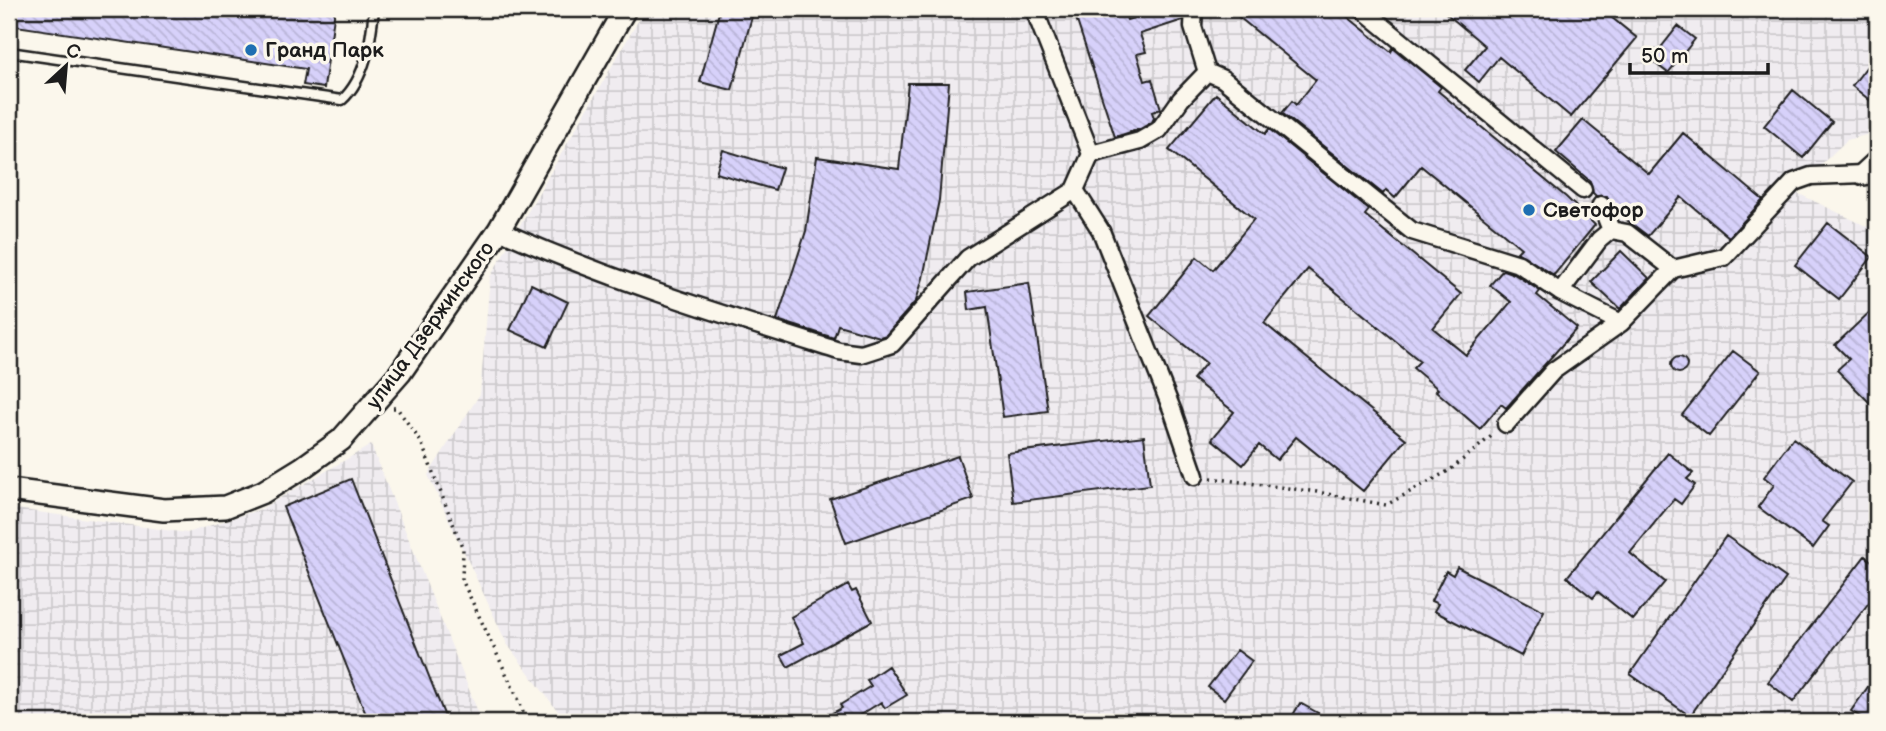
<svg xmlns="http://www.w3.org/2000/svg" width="1886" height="731" viewBox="0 0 1886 731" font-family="'Balsamiq Sans',sans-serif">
  <defs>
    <pattern id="industrial-grid" width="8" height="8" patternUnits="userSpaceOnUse" patternTransform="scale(1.75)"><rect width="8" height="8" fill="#f0ecf0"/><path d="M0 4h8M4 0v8" fill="none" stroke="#cdcacd"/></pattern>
    <pattern id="building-back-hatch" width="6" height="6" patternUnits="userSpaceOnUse" patternTransform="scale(1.75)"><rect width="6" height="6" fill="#d7d1fa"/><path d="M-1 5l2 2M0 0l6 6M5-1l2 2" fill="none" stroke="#b8b3d6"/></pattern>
  </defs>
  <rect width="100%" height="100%" fill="#fbf7ec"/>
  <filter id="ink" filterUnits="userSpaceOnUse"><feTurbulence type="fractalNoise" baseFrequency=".0143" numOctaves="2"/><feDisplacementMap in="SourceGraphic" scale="14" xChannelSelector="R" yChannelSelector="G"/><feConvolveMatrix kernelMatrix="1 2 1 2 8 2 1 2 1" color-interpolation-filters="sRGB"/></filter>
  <g filter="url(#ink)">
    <path fill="url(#industrial-grid)" d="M645,9H1877V132L1847,140L1793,191L1870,228L1877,219V722H566L507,644L428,475L480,394L490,277Z
      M371,445L482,722H9V508L187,533L261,509Z"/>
    <path fill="url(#building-back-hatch)" stroke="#1c1c1c" stroke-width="2" d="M9,9H335L324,88L303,85L306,69L9,25Z
      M720,9H754L732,90L700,82Z
      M1073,9H1123L1127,20L1162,9H1183V20L1140,34L1146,52L1137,54L1145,81L1152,79L1161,109L1152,112L1154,118L1152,122L1140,129L1115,137Z
      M1229,9H1338L1391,52L1393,48L1441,87L1438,91L1566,197L1595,225L1554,275L1517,252L1521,248L1421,166L1395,198L1386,190L1383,194L1282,113L1292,101L1296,105L1316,80Z
      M1441,9H1601L1637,38L1571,117L1499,57L1479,82L1465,70L1485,46Z
      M1678,26L1695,39L1668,73L1651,60Z
      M1877,53V106L1852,86Z
      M908,83H949L939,200L923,278L916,301L886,335L880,337L838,325L834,338L777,320L806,231L817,157L899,169Z
      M1793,90L1832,122L1803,158L1764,126Z
      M1216,94L1265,134L1269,129L1369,210L1365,215L1461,294L1433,328L1466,355L1511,302L1490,285L1503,270L1514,274L1540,291L1537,295L1577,328L1506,408L1501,404L1480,429L1436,391L1438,389L1413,368L1420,361L1308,269L1264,323L1406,439L1363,491L1296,437L1277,460L1259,445L1243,465L1212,439L1234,412L1193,379L1206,363L1149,316L1197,257L1213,270L1254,219L1169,150Z
      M1583,120L1649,174L1683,133L1763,200L1729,237L1681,197L1648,236L1615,211L1607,196H1596L1593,193L1590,181L1556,152Z
      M723,150L782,168L775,190L716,173Z
      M1828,223L1872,257L1839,299L1795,265Z
      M1621,251L1649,278L1620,309L1591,282Z
      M1029,283L1048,411L1003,417L987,307L969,310L967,292Z
      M531,284L568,302L547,347L510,330Z
      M1877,305V410L1837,370L1849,359L1835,345Z
      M1733,351L1760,371L1709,436L1682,415Z
      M1671 365a8 8 0 1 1 16 0a8 8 0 1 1-16 0Z
      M1144,436L1150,485L1013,502L1007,453Z
      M1793,438L1852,482L1822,521L1829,526L1813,548L1758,507L1774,485L1764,477Z
      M1668,453L1693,473L1687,479L1695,485L1681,504L1674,499L1630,553L1665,582L1633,620L1598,592L1593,598L1567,577Z
      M958,456L973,499L846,543L830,499Z
      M351,479L447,722H369L283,507Z
      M1726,536L1786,578L1690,716L1630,674Z
      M1865,556L1877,565V592L1793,702L1768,682Z
      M1457,567L1544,611L1521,656L1434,611L1438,604L1431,601L1446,571L1453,575Z
      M848,585L852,592L856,590L872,621L788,667L781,655L804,643L791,617Z
      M1237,650L1252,661L1224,699L1208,687Z
      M888,666L907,695L885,708L881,702L849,722H816L842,708L840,705L871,686L867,680Z
      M1877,674V717L1873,722H1868L1851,711Z
      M1300,703L1334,722H1289Z"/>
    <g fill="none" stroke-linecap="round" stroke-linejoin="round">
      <g stroke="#1c1c1c" stroke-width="13">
        <path id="lane" d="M9,52L342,100C366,78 371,40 374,9"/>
      </g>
      <g stroke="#1c1c1c" stroke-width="21">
        <path id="street" d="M1034,9L1091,154
          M1194,9L1193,27L1207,72
          M1362,9L1583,190
          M1075,190L1101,231L1173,412L1195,476
          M1601,205L1611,230
          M499,230C609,280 724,315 839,351L861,354L892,344L968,258L1075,190L1091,154L1140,141L1159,130L1181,99L1207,72L1223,79L1412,231L1519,264L1560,292L1621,323
          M1560,292L1599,240L1611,230L1627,233L1673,269
          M1506,424L1553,371L1621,323L1673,269L1724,257L1794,182L1811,176L1864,174"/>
      </g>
      <g stroke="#1c1c1c" stroke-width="26">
        <path id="secondary" d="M1864,174L1877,162
          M9,490L164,510L225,507L263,492L302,468L341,440L400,373L499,230L625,9"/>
      </g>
      <path stroke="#1c1c1c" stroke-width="3.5" stroke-dasharray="2 5" stroke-linecap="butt" d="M393,408H397L421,442L463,549L462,580L520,703L526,722
        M1211,478L1317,492L1386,505L1450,470L1494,434"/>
      <use href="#lane" stroke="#fbf7ec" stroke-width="8"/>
      <use href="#street" stroke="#fbf7ec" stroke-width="16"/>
      <use href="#secondary" stroke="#fbf7ec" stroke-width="21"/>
    </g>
  </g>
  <g fill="#1f6fb2" stroke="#fbf7ec" stroke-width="2.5">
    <circle cx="251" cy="50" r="7"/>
    <circle cx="1529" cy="210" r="7"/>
  </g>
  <g text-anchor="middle" stroke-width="7" stroke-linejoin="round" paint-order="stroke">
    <g font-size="21" font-weight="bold" fill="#1c1c1c" stroke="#fbf7ec" text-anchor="start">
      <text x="265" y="57">Гранд Парк</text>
      <text x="1543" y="217">Светофор</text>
    </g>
    <g font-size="21" fill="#1c1c1c" stroke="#fbf7ec">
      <text transform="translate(430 325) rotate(-54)" y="7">улица Дзержинского</text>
    </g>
  </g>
  <rect width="1886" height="731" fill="none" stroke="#fbf7ec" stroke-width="35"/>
  <rect x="18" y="18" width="1851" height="696" fill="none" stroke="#1c1c1c" stroke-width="2.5" filter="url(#ink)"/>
  <g transform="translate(66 66) rotate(26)" stroke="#fbf7ec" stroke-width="5" paint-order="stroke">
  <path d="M0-5L12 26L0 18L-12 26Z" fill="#1c1c1c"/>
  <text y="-10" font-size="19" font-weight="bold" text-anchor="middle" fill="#1c1c1c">С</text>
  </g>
  <path d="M1630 63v10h138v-10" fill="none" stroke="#1c1c1c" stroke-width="3.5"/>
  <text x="1641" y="63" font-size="21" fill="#1c1c1c" stroke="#fbf7ec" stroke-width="5" paint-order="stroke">50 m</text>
</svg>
